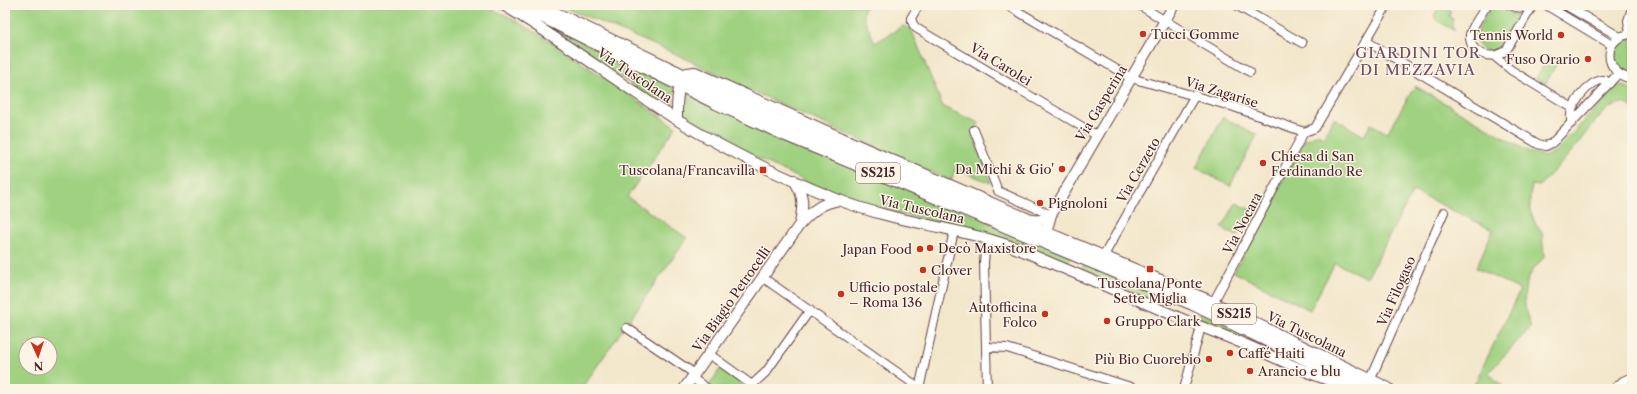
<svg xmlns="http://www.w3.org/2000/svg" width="1637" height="394" viewBox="0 0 1637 394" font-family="'Libre Caslon Text',serif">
  <rect width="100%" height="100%" fill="#fcf5e5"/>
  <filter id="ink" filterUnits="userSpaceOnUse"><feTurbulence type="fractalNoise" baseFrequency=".025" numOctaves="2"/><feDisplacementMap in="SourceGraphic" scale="8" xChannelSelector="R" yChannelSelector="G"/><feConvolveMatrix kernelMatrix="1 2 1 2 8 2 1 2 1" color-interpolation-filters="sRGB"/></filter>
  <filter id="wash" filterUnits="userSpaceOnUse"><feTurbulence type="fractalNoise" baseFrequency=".012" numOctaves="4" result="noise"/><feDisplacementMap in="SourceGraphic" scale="16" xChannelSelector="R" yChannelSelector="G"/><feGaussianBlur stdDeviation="0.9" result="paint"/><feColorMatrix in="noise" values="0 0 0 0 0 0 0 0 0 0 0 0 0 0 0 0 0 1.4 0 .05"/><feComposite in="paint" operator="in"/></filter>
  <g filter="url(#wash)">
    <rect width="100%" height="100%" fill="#f3e7cb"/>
    <path fill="#9fd180" stroke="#747856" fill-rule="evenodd" d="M5,5H480L506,15L547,39L676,127L627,197L687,238L581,389H5ZM26,344H50V368H26Z
      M559,5H869L864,8L863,16L875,43L903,26L911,29L943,107L979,123L974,136L991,183L956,169L951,181L752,91L676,54Z
      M1493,5H1499L1511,14L1523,15L1503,49C1495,51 1489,54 1482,48C1468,36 1487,16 1493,5Z
      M1444,7L1451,11L1449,16L1453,19C1451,24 1452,27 1455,31L1436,20L1434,15L1439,8Z
      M535,19L674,87L672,112Z
      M1626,38H1632V76H1629L1614,65L1612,52L1620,41Z
      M1549,56L1558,61L1545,84L1536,78Z
      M1618,85L1632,89V108C1627,103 1622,102 1615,105C1600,110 1582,140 1571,152C1561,164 1550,175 1539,186L1532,185L1530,196V210L1535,223L1542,233L1544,257C1539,263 1533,269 1530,275C1521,292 1524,310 1531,327L1488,373L1506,389H1472L1520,290L1476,268L1493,230L1413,191L1367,278L1335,263L1310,310L1234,272L1305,140L1318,134L1323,137L1334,118L1364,136L1371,124L1387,133L1415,86L1531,153H1536L1544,157L1556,151Z
      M685,93L1073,257L1067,262L1063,261L1008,240L864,205L816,186L755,157L684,118L681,114L682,95Z
      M1223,117L1257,135L1230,186L1196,168Z
      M1236,203L1251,210L1237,236L1222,228Z
      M1085,262L1164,299L1161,305L1082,269Z
      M1201,312L1275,350L1268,349L1197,320Z
      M720,369L746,387L744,389H712L708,387Z"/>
  </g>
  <g filter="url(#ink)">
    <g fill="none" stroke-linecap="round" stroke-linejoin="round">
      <g stroke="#633d43" stroke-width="10">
        <path id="minor" d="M919,5L911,18L913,24L916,28L1096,135
          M1007,5L1131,78L1234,107L1304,132
          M1139,5L1250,72
          M1236,5L1302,43
          M1487,5C1483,12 1471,27 1470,35C1469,55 1495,62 1507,49L1533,5
          M1510,5C1519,9 1525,8 1533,5
          M1546,5L1612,45
          M1565,5L1620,37
          M1630,34L1628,21L1632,8
          M1632,34C1603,35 1601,73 1632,79
          M1366,41L1538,144L1546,146L1552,143L1618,74
          M1494,56L1511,70L1571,107
          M1572,123C1565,109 1590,78 1605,80L1609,84
          M974,130L998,191L1051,215
          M1304,132L1315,128L1387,5
          M1103,257L1195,95
          M762,277L921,389
          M1213,303L1304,132
          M627,328L695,374
          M986,347L1007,348L1137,389
          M709,354L752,385L750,388
          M692,378L708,389
          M1370,381L1444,212
          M752,385L766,372L810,310
          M919,389L954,231
          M987,389L984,263L985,251L991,239
          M1184,389L1201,327
          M1614,389L1623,381L1632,377"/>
      </g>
      <g stroke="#633d43" stroke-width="12">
        <path id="tertiary" d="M503,5C563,40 618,83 677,120C727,151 784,178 839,200C901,225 969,227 1030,254C1082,276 1135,299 1187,321C1206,329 1226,336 1244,344C1282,360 1319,380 1359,389
          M677,120C677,103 676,87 687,73L695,72L862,147L1029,219
          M794,180C805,197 803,205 800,224
          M1023,218C1032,220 1043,223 1051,215
          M1046,233L1051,215L1174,5
          M684,389L800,224C812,211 821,203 839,200"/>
      </g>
      <g stroke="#633d43" stroke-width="14">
        <path id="primary" d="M512,5L545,18L716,103L786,135L1193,304L1367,389
          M548,10L776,120L1206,300L1388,389"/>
      </g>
      <use href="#minor" stroke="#fff" stroke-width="8"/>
      <use href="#tertiary" stroke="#fff" stroke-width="10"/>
      <use href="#primary" stroke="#fff" stroke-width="12"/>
    </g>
  </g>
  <g fill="#c8321e" stroke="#fcf5e5" stroke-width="1.5">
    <circle cx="1143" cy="34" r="4"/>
    <circle cx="1561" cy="35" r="4"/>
    <circle cx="1588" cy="59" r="4"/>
    <circle cx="1263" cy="163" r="4"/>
    <circle cx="1062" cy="169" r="4"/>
    <rect x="759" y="166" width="8" height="8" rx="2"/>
    <circle cx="1040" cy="203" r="4"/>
    <circle cx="930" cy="248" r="4"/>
    <circle cx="920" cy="249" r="4"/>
    <rect x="1146" y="265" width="8" height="8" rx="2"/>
    <circle cx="923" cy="270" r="4"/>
    <circle cx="841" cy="294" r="4"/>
    <circle cx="1045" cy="314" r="4"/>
    <circle cx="1107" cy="321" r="4"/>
    <circle cx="1230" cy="353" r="4"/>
    <circle cx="1209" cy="359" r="4"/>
    <circle cx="1250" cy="371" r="4"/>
  </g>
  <g text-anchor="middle" stroke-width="3" stroke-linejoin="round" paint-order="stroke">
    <g fill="#fcf5e5" stroke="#7f5f63" stroke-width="1">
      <rect x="856" y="163" width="44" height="20" rx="3"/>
      <rect x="1212" y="304" width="44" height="20" rx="3"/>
    </g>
    <g font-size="12" font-weight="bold" fill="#4a1f2b">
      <text x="878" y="177">SS215</text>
      <text x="1234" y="318">SS215</text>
    </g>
    <g font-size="13" fill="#4a1f2b" stroke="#fcf5e5" text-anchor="start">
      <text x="1151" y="39">Tucci Gomme</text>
      <text x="1553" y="40" text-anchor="end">Tennis World</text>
      <text x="1580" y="64" text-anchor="end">Fuso Orario</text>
      <text x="1271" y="161">Chiesa di San<tspan x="1271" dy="15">Ferdinando Re</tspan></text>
      <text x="1054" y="174" text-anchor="end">Da Michi &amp; Gio'</text>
      <text x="755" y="175" text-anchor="end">Tuscolana/Francavilla</text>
      <text x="1048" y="208">Pignoloni</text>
      <text x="938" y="253">Decò Maxistore</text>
      <text x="912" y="254" text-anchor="end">Japan Food</text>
      <text x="931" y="275">Clover</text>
      <text x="1150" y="288" text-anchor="middle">Tuscolana/Ponte<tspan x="1150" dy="15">Sette Miglia</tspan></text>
      <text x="849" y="292">Ufficio postale<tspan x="849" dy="15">– Roma 136</tspan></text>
      <text x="1037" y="312" text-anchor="end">Autofficina<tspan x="1037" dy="15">Folco</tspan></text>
      <text x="1115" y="326">Gruppo Clark</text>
      <text x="1238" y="358">Caffé Haiti</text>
      <text x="1201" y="364" text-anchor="end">Più Bio Cuorebio</text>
      <text x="1258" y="376">Arancio e blu</text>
    </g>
    <g font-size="13" fill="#4a1f2b" stroke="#fcf5e5">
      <text transform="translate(1001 64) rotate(31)" y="5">Via Carolei</text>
      <text transform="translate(635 75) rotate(34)" y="5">Via Tuscolana</text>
      <text transform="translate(1222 92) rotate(17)" y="5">Via Zagarise</text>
      <text transform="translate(1101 103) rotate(-59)" y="5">Via Gasperina</text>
      <text transform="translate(1138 170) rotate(-60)" y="5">Via Cerzeto</text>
      <text transform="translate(922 209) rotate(13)" y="5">Via Tuscolana</text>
      <text transform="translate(1242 223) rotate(-62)" y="5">Via Nocara</text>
      <text transform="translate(1396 291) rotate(-66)" y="5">Via Filogaso</text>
      <text transform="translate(731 299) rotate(-55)" y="5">Via Biagio Petrocelli</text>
      <text transform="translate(1307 334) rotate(26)" y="5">Via Tuscolana</text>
    </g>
    <g font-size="15" letter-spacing="1" fill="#6f4c67" stroke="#fcf5e5">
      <text x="1418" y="58">GIARDINI TOR<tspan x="1418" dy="17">DI MEZZAVIA</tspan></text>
    </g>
  </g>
  <rect width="1637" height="394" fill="none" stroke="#fcf5e5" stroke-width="20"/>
  <g transform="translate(38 356) rotate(177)"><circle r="19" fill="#fcf5e5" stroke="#b59f9b"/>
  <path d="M0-3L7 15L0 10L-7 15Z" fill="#c8321e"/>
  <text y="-6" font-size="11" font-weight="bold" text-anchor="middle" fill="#4a1f2b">N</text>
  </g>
</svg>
